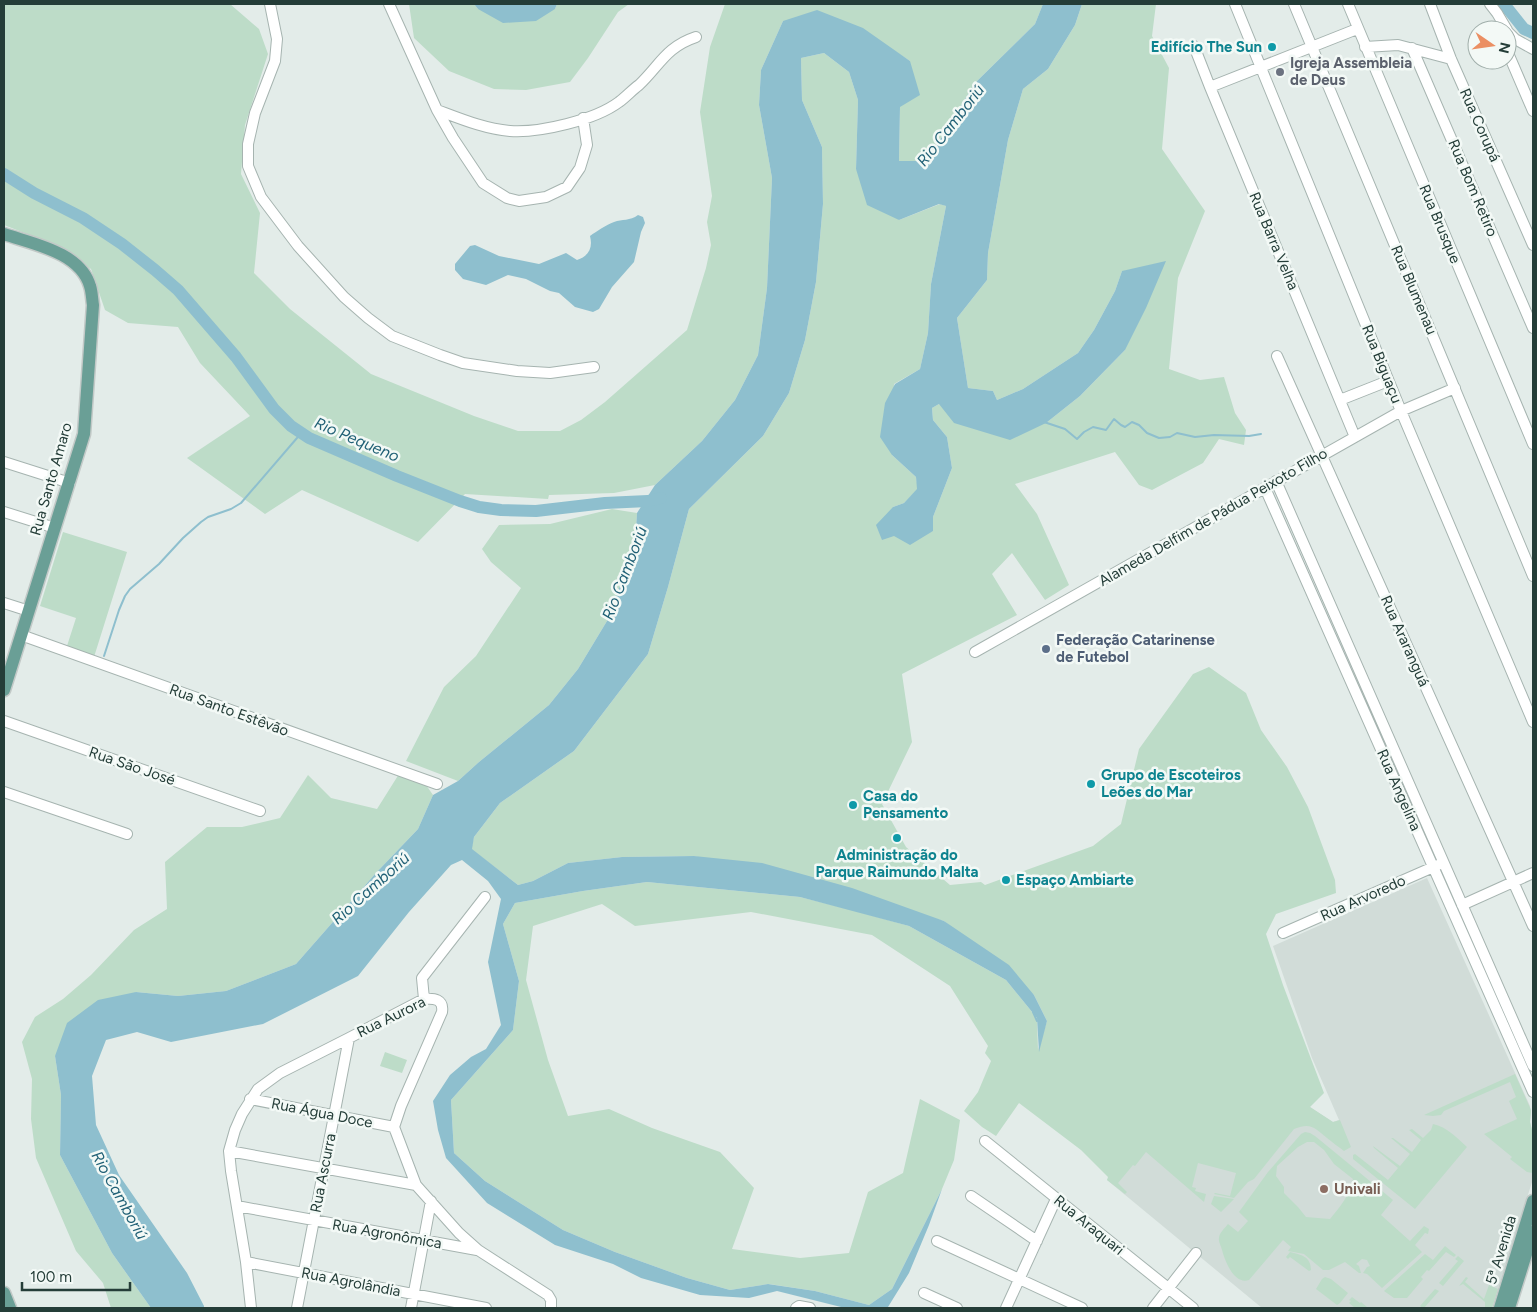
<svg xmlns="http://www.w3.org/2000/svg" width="1537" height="1312" viewBox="0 0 1537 1312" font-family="Figtree,sans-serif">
  <rect width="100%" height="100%" fill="#e3ece9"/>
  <path fill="#d1dcd8" d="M1427,878L1530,1106L1531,1113L1530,1122L1533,1134V1179L1492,1308H1262L1107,1180L1147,1141L1310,1107L1333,1122L1339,1120L1312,1058L1273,946Z"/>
  <path fill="#bddcc8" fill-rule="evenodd" d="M4,4H230L259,29L268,54L245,125L241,174L260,213L254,273L290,309L371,374L474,416L518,431H560L581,420L605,402L687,330L706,268L711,245L707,222L712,196L700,112L710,47L725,4H1043L1035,24L975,83L927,161H899L900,107L910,61L893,50L783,21L761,70L759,105L772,178L767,288L758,355L735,400L702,441L655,485L614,493L549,495L548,499L465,494L418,542L302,490L265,514L187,458L250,416L200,363L178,327L128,323L105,310L91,269L63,248L4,225Z
    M409,4H474L478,9H555L557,4H629L618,12L588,58L570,82L526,90L494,89L449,71L414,38Z
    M1082,4H1156L1152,36L1169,68L1162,149L1205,211L1178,278L1169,369L1200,380L1224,377L1235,413L1246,430L1244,445L1219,439L1203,463L1152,490L1139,485L1115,452L1015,484L1037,514L1069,585L1045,600L1012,553L992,574L1017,615L902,674L912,742L882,804L906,847L950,885L981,882L985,885L1093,846L1121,824L1139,749L1193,674L1209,667L1246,693L1261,730L1287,767L1308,807L1335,880L1336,893L1276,914L1266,934L1283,985L1324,1093L1310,1107L1333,1122L1340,1120L1351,1147L1344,1151C1339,1147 1333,1143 1327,1138C1315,1128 1311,1122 1294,1129L1254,1179L1248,1182L1234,1198L1214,1194L1215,1193L1230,1196L1236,1173L1198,1163L1192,1187L1196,1188L1195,1191L1206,1194L1204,1202L1146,1152L1135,1166L1133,1165L1118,1183L1127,1192L1125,1194L1107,1180L1108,1177L1081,1150L1019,1103L996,1136L982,1127L964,1111L978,1092L991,1061L985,1053L988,1046L950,986L872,935L751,912L635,926L602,904L533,926L526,980L548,1060L568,1116L609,1109L652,1128L720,1152L754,1188L732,1249L800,1258L849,1253L868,1192L903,1173L920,1099L960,1120L954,1160L942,1189L892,1289L869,1305L815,1291L769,1284L730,1290L687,1278L615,1252L563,1230L485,1181L454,1153L451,1100L513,1030L519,981L503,924L515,903L583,891L647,882L800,897L852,910L909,926L1006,980L1037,1018L1038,1050L1047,1021L1034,995L944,921L694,856L622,857L568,863L533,881L518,885L471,849L474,837L500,803L574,751L648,654L668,587L689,509L763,436L789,393L805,340L816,282L823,204L822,147L802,100L801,58L824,53L849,72L858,100L856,169L899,220L940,204L946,206L931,284L928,333L920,369L894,384L892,455L916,477L918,489L904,503L893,507L894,536L933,531V517L952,468L947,437L933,420L932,408L939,404L1046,423L1080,396L1125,350L1122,271L1115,291L1094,330L1078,353L1023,389L997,400L993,391L968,388L957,318L987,280L988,253L1008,140L1023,89L1048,69L1075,25Z
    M612,509L637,513L635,545L607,621L578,669L549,705L479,762L458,781L406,761L444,687L476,656L521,588L491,562L482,549L499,525L550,524Z
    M63,532L127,552L94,657L66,649L76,618L40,606Z
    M399,774L426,785L433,795L418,829L375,874L296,964L226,991L178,996L136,992L55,1056L61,1095L60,1155L112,1253L151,1308H111L103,1283L76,1251L36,1158L31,1119L32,1079L22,1042L35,1017L63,999L91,975L134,930L167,909L165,862L207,827H242L280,818L308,775L331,798L377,809Z
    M385,1052L407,1060L402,1073L380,1066Z
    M1515,1074L1531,1110L1530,1122L1533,1134V1173L1527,1172L1510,1159L1512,1157L1484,1134L1517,1119L1509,1101L1516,1097L1510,1082L1444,1111L1441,1115L1433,1116L1424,1115Z
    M1433,1124C1447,1127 1457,1138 1467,1147L1415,1209L1353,1159V1155L1355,1154L1388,1180L1398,1168L1374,1148L1373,1146L1400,1166L1410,1154L1391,1138H1393L1412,1152L1421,1140L1409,1130L1412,1129L1423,1138L1431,1130Z
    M1305,1132L1310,1133L1315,1136L1393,1200L1381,1215L1410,1241L1424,1226L1429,1229L1428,1234L1425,1233L1415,1245L1422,1252L1382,1288L1367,1274L1363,1273L1367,1267L1370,1266L1367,1260L1362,1259L1356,1264L1359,1266L1361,1273H1359L1345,1262L1329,1270H1323L1304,1254L1288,1251L1291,1247L1283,1240L1249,1280C1234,1285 1225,1261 1222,1250C1221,1246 1218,1241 1219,1238C1219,1233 1225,1228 1228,1224L1238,1232L1248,1221L1239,1212L1268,1172L1301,1134ZM1307,1142H1314L1324,1150L1334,1164L1353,1179C1351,1194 1339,1208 1330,1219L1306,1217L1298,1207L1284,1193V1187L1276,1176L1277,1166L1298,1147Z
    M1214,1196L1234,1199L1221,1212L1211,1204Z
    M1445,1246L1456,1255L1454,1257L1446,1252L1429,1271L1427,1270L1421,1277L1423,1279L1407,1298H1394L1384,1291L1425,1254L1433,1260Z
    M1290,1252C1301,1255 1311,1256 1311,1270L1309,1271L1290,1257L1288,1259L1286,1257Z
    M1458,1256L1464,1261L1443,1286L1439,1283L1458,1261L1455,1259Z
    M1325,1277L1331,1279L1348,1293L1340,1303L1337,1305L1316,1289L1322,1279Z
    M1466,1277L1468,1278L1465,1282L1484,1299L1489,1285L1498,1289L1492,1308H1485V1302L1463,1284L1459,1286Z
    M1435,1289L1439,1291L1424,1308H1423L1420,1306Z
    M1352,1297L1360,1303L1361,1302L1367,1307L1366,1308H1355L1349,1303L1351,1301L1349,1300Z"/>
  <path fill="#8ebfce" d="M474,4H557L555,9L536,21L503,23L478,9Z
    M1043,4H1082L1075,25L1048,69L1023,89L1008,140L988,253L987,280L957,318L968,388L993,391L997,400L1023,389L1078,353L1094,330L1115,291L1122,271L1166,261L1146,308L1125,350L1080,396L1046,423L1010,440L954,423L939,404L932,408L933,420L947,437L952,468L933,517V531L910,545L894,536L882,540L876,525L893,507L904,503L917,489L916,477L892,455L880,437L885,403L895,384L920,369L928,333L931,284L946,206L939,204L899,220L867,205L856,169L858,100L849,72L824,53L801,58L802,100L822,147L823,204L816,282L805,340L789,393L763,436L689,509L668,587L648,654L574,751L500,803L474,837L472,849L518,885L533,881L568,863L622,857L694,856L762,863L852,888L944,921L1009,965L1034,995L1047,1021L1039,1052L1037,1018L1006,980L909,926L800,897L647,882L583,891L515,903L503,924L519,981L513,1030L451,1100L454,1153L485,1181L563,1230L615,1252L687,1278L730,1290L768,1284L815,1291L869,1305L892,1289L942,1189L929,1225L909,1273L888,1307L883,1308H845L777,1291L749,1298L700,1295L641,1278L613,1264L555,1245L487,1203L446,1158L438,1130L433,1101L450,1075L471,1057L486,1049L501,1025L488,962L501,899L488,881L462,860L451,865L409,912L358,976L263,1024L171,1042L137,1032L106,1040L92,1076L96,1125L119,1175L187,1273L204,1306V1308H151L112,1253L60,1155L61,1095L55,1056L67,1023L98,1000L136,992L178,996L226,991L296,964L375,874L418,829L433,795L458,781L479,762L549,705L578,669L607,621L635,545L637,513L655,485L702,441L735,400L758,355L767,288L772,178L759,105L761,70L783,21L817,10L863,28L910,61L920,95L900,107L899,161H927L975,83L1035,24Z
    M638,215L643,217L645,223L641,232L634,262L612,287L599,309L593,312L575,307L559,293L550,291L526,279L508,275L486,285L463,279L455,270V264L470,246L475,245L499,256L539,264L566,253L577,260C589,256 593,248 590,236C597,231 606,225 614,222C622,219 630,221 638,215Z"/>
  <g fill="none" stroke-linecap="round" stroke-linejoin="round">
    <path stroke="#8ebfce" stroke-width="2" d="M1044,422L1065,429L1077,439L1084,432L1093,427L1106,430L1114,419L1121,425L1125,427L1132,422L1139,425L1147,433L1159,438L1170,437L1177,433L1195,437L1214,435L1249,436L1261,434
      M104,656L119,610L125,596L130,589L159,564L183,538L201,522L208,517L231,509L241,503L297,438L303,434
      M1033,1012L1037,1021"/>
    <path stroke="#8ebfce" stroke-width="12" d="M1504,4L1524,29L1533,33
      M4,174L34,193L83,218L122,244L155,270L178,290L236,357L274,409L291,426L309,438L397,476L460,501L479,507L501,510L536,511L605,503L648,501L661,498"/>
    <g stroke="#a6b4b0" stroke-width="12">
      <path id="minor" d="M270,4L277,39L275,61L255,113L248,144V166L261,197L298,246L344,297L368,318L392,336L440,355L463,363L517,371L550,373L594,367
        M389,4L437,110L453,138L483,183L507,198L519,201L546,197L567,187L580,168L587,145L583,118
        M1235,4L1401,411L1533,722
        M1294,4L1533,576
        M1348,4L1533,444
        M1430,4L1451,59L1533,245
        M1490,4L1497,13L1507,30
        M1507,31L1515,39L1533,49
        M1194,46L1210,87L1355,437
        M1365,47L1398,45L1451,59
        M1412,48L1533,328
        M1507,48L1508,53L1533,111
        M1210,87L1357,29
        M437,110C461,119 485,129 510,131C540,133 595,120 619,102C626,97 632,90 639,85C660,65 666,47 696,37
        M1277,356L1533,926
        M1340,400L1388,381
        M4,462L70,483
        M1276,481L1533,1066
        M1265,488L1533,1092
        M4,512L55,528
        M4,603L29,611
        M21,635L437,784
        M975,652L1401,411L1455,388
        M4,721L260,811
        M4,792L127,834
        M1462,905L1533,873
        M1283,933L1438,865
        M424,999L422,978L485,897
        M250,1099L394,1127
        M985,1141L1193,1308
        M229,1151L416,1185
        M971,1196L1037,1241
        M237,1206L477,1250
        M937,1241L1082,1308
        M246,1262L486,1308
        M924,1293L957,1308
        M251,1308L246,1262L231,1171L229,1151L235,1130L242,1114L258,1089L280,1073L349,1038L424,999C434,998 444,999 442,1012L401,1106L394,1127L416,1185L459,1233L478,1250L548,1295L551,1300V1308
        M297,1308L349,1038
        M411,1308L431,1201
        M796,1308L799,1306L810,1308
        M1006,1308L1056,1199
        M1153,1308L1196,1253"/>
    </g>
    <g stroke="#c2c9c7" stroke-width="15">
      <path id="major" d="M4,234C33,244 80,252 90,286C92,292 92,299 93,305L84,434L4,690
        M4,1293L10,1308
        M1500,1308L1533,1201
        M1509,1308L1533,1232"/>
    </g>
    <use href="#minor" stroke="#fff" stroke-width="10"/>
    <use href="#major" stroke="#6a9f96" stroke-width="12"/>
  </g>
  <g fill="#0f9aa8" stroke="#f3f9f6" stroke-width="2">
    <circle cx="1272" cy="47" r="5"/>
    <circle cx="1091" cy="784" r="5"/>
    <circle cx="853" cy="805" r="5"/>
    <circle cx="897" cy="838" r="5"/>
    <circle cx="1006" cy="880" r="5"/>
  </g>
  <circle fill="#6b7280" stroke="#f3f9f6" stroke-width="2" cx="1280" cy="72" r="5"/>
  <circle fill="#5c6f8a" stroke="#f3f9f6" stroke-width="2" cx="1046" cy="649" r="5"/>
  <circle fill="#8d6e63" stroke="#f3f9f6" stroke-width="2" cx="1324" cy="1189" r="5"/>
  <g text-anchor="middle" stroke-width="5" stroke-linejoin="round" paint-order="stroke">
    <g font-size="15" font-weight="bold" fill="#0d838f" stroke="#f3f9f6" text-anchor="start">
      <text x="1262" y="52" text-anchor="end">Edifício The Sun</text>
      <text x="1101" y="780">Grupo de Escoteiros<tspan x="1101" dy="17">Leões do Mar</tspan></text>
      <text x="863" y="801">Casa do<tspan x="863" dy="17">Pensamento</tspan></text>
      <text x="897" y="860" text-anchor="middle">Administração do<tspan x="897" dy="17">Parque Raimundo Malta</tspan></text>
      <text x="1016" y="885">Espaço Ambiarte</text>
    </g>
    <g font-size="15" font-weight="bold" fill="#5b616d" stroke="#f3f9f6" text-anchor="start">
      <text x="1290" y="68">Igreja Assembleia<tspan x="1290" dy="17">de Deus</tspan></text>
    </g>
    <g font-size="15" fill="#243d38" stroke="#f3f9f6">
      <text transform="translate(1480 125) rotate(66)" y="5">Rua Corupá</text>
      <text transform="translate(1473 188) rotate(67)" y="5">Rua Bom Retiro</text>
      <text transform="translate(1440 224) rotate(67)" y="5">Rua Brusque</text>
      <text transform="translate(1274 241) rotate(67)" y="5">Rua Barra Velha</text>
      <text transform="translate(1414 290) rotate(67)" y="5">Rua Blumenau</text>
      <text transform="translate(1382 364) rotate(68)" y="5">Rua Biguaçu</text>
      <text transform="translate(51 479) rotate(-74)" y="5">Rua Santo Amaro</text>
      <text transform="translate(1213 517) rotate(-30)" y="5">Alameda Delfim de Pádua Peixoto Filho</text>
      <text transform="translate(1405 641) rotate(66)" y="5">Rua Araranguá</text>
      <text transform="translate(229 710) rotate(20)" y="5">Rua Santo Estêvão</text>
      <text transform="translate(132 766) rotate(19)" y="5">Rua São José</text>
      <text transform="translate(1399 790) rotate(66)" y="5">Rua Angelina</text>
      <text transform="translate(1363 898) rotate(-24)" y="5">Rua Arvoredo</text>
      <text transform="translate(391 1017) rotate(-26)" y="5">Rua Aurora</text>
      <text transform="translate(322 1113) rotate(11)" y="5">Rua Água Doce</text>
      <text transform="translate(323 1173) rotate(-79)" y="5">Rua Ascurra</text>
      <text transform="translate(1089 1225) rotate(39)" y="5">Rua Araquari</text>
      <text transform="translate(387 1234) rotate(10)" y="5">Rua Agronômica</text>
      <text transform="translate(1501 1250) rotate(-73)" y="5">5ª Avenida</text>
      <text transform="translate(351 1282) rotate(11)" y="5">Rua Agrolândia</text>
    </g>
    <g font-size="15" font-weight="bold" fill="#4e5e75" stroke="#f3f9f6" text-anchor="start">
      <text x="1056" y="645">Federação Catarinense<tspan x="1056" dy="17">de Futebol</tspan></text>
    </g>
    <g font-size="15" font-weight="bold" fill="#785e54" stroke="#f3f9f6" text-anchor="start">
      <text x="1334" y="1194">Univali</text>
    </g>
    <g font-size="16" font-style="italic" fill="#216176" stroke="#f3f9f6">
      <text transform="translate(950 125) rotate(-52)" y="6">Rio Camboriú</text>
      <text transform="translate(357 439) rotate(23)" y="6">Rio Pequeno</text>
      <text transform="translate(624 573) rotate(-69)" y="6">Rio Camboriú</text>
      <text transform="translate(370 888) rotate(-42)" y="6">Rio Camboriú</text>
      <text transform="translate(120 1195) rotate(61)" y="6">Rio Camboriú</text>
    </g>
  </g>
  <rect width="1537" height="1312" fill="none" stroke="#243d38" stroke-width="10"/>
  <g transform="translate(1492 45) rotate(103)"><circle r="24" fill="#f3f9f6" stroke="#a0aeaa"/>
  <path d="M0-4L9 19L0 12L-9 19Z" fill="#eb8f63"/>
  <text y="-8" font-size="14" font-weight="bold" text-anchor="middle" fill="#243d38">N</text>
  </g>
  <path d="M22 1282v8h108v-8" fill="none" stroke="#243d38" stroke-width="2.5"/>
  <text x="30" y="1282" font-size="15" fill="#243d38" stroke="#f3f9f6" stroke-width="4" paint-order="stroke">100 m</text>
</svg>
